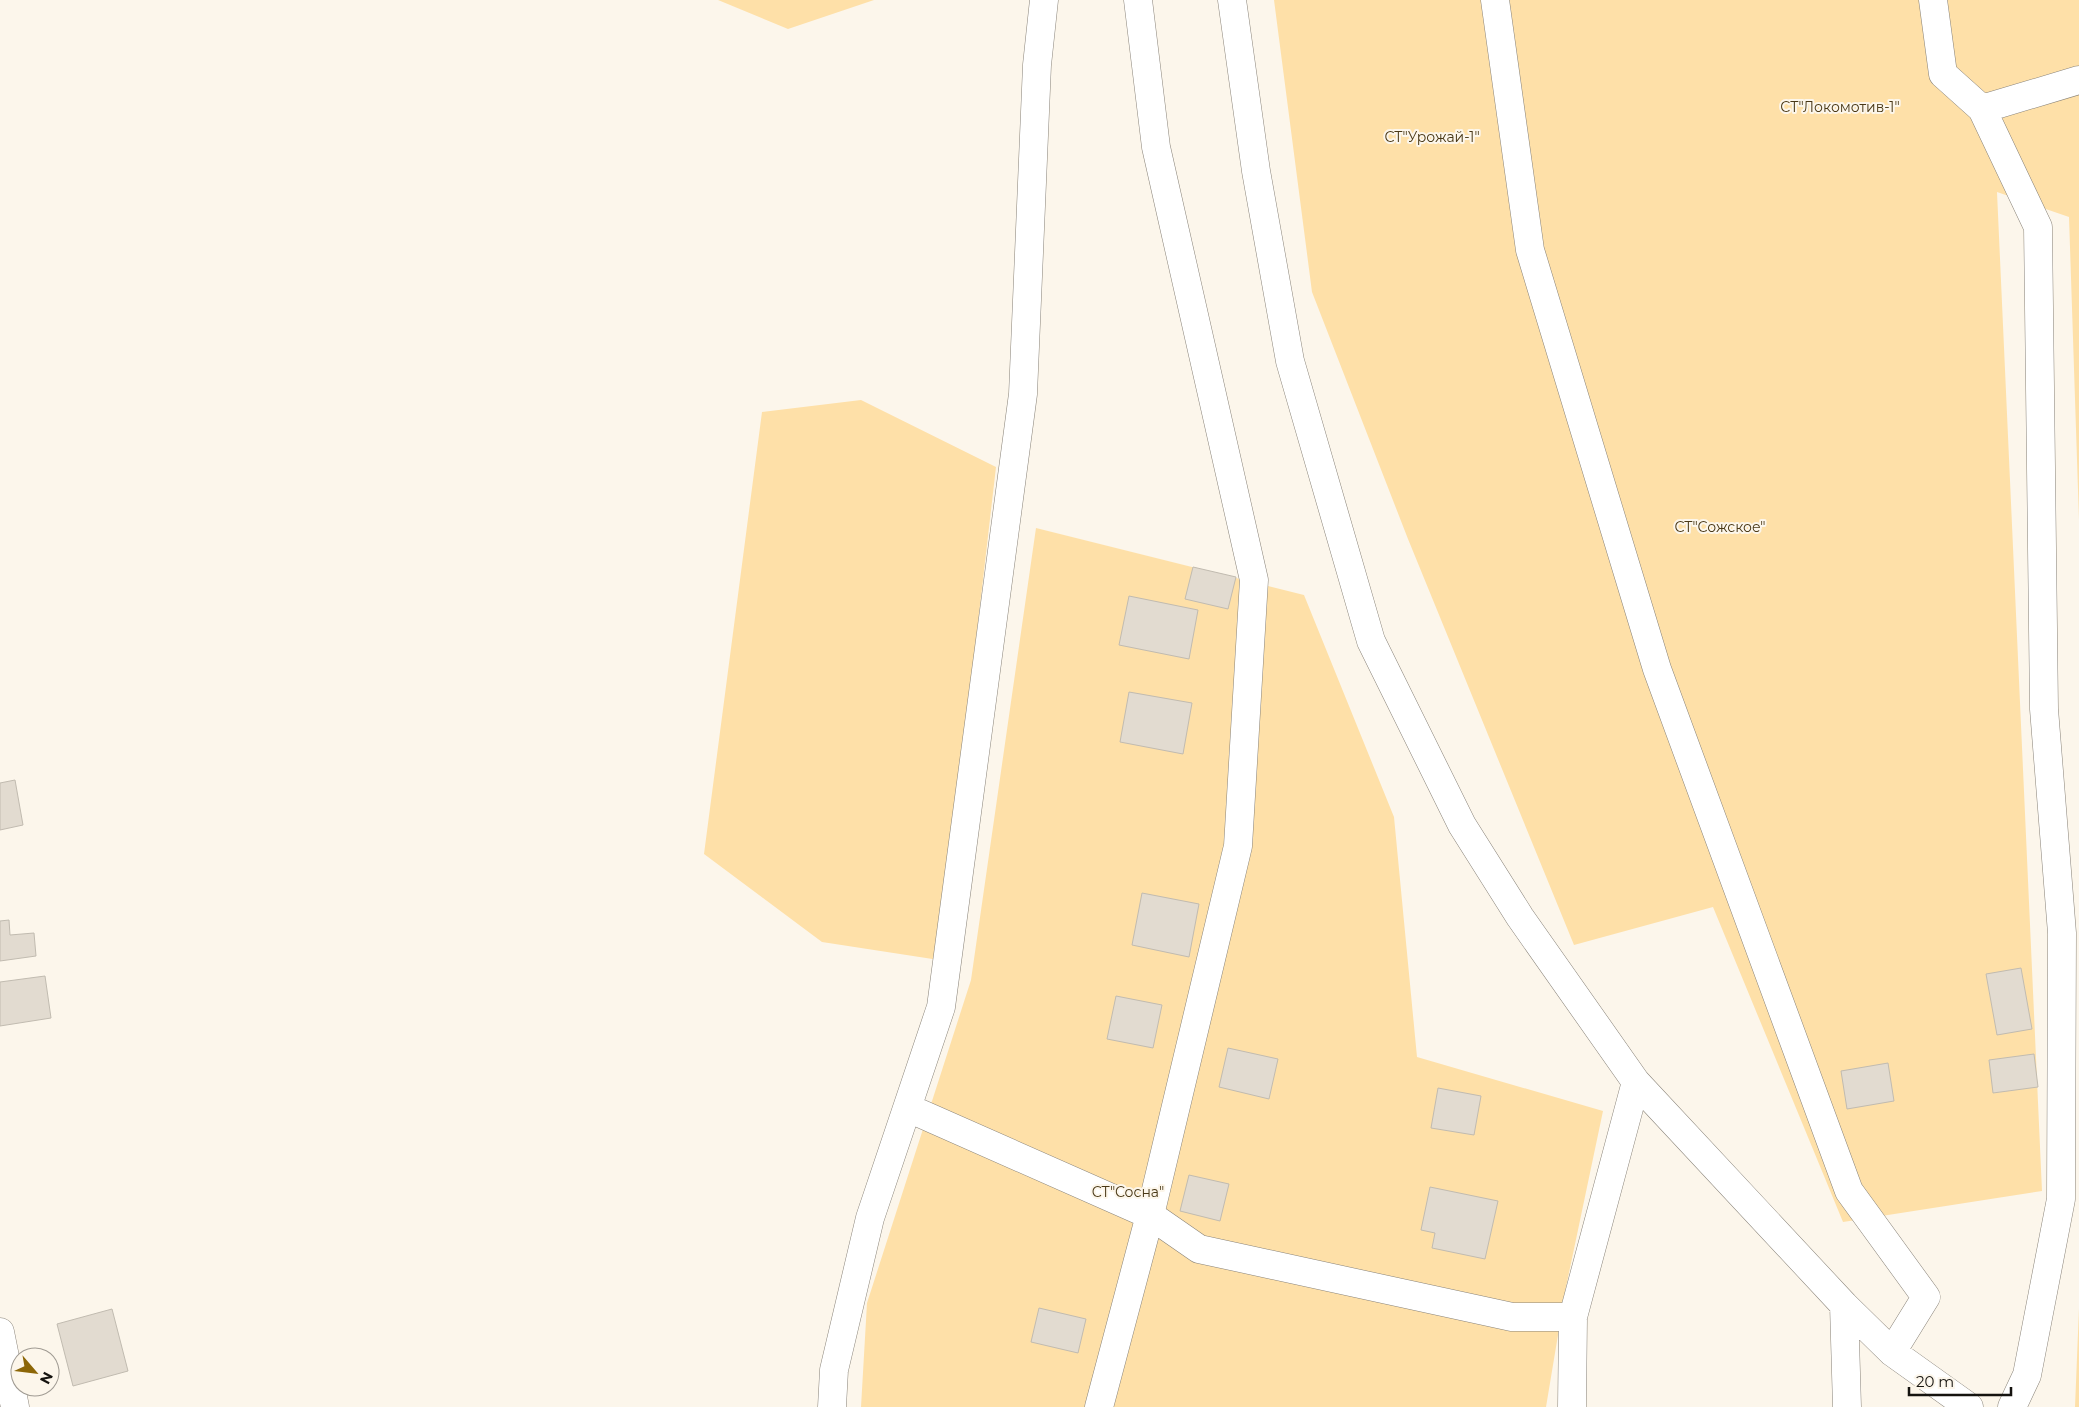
<svg xmlns="http://www.w3.org/2000/svg" width="2079" height="1407" viewBox="0 0 2079 1407" font-family="Montserrat,sans-serif">
  <rect width="100%" height="100%" fill="#fcf6eb"/>
  <path fill="#fee0a8" d="M718,0H874L788,29Z
    M1274,0H2079V520L2069,217L1997,192L2042,1191L1843,1222L1713,907L1574,945L1408,539L1312,292Z
    M861,400L996,467L939,960L822,942L704,854L762,412Z
    M1036,528L1304,595L1394,817L1417,1057L1603,1111L1566,1287L1546,1407H861L867,1303L971,980Z
    M2079,1308V1407H2075Z"/>
  <path fill="#e2dbd0" stroke="#c1bbb0" d="M1193,567L1236,577L1228,609L1185,599Z
    M1129,596L1198,610L1189,659L1119,645Z
    M1129,692L1192,703L1183,754L1120,742Z
    M15,780L23,825L0,830V783Z
    M1142,893L1199,904L1189,957L1132,945Z
    M9,920L10,935L34,933L36,956L0,961V921Z
    M2021,968L2032,1029L1997,1035L1986,974Z
    M45,976L51,1018L0,1026V982Z
    M1116,996L1162,1005L1153,1048L1107,1039Z
    M1228,1048L1278,1059L1269,1099L1219,1087Z
    M2034,1054L2038,1087L1993,1093L1989,1060Z
    M1888,1063L1894,1101L1847,1109L1841,1071Z
    M1438,1088L1481,1096L1474,1135L1431,1128Z
    M1189,1175L1229,1184L1220,1221L1180,1211Z
    M1430,1187L1498,1201L1485,1259L1432,1248L1435,1233L1421,1230Z
    M1039,1308L1086,1319L1078,1353L1031,1342Z
    M112,1309L128,1371L73,1386L57,1324Z"/>
  <g fill="none" stroke-linecap="round" stroke-linejoin="round">
    <g stroke="#898379" stroke-width="29">
      <path id="minor" d="M1232,0L1256,171L1290,361L1371,641L1462,825L1520,917L1636,1082L1844,1305L1892,1352L1969,1407
        M1495,0L1530,250L1657,669L1849,1191L1926,1297L1892,1352
        M1933,0L1943,74L1982,109L2038,227L2044,709L2062,933L2061,1199L2027,1375L2012,1407
        M1982,109L2079,80
        M908,1108L1150,1215L1199,1249L1512,1317H1573
        M1844,1305L1847,1407
        M0,1332L15,1407
        M832,1407L834,1370L870,1218L941,1007L1023,394L1037,65L1044,0
        M1099,1407L1150,1215L1238,846L1254,580L1156,147L1138,0
        M1572,1407L1573,1317L1636,1082"/>
    </g>
    <use href="#minor" stroke="#fff" stroke-width="28"/>
  </g>
  <g text-anchor="middle" stroke-width="4" stroke-linejoin="round" paint-order="stroke">
    <g font-size="14" fill="#493816" stroke="#fcf6eb">
      <text x="1840" y="112">СТ"Локомотив-1"</text>
      <text x="1432" y="142">СТ"Урожай-1"</text>
      <text x="1720" y="532">СТ"Сожское"</text>
      <text x="1128" y="1197">СТ"Сосна"</text>
    </g>
  </g>
  <g transform="translate(35 1372) rotate(118)"><circle r="24" fill="#fcf6eb" stroke="#a09b93"/>
  <path d="M0-4L9 19L0 12L-9 19Z" fill="#8c6607"/>
  <text y="-8" font-size="14" font-weight="bold" text-anchor="middle" fill="#15130f">N</text>
  </g>
  <path d="M1909 1387v8h102v-8" fill="none" stroke="#15130f" stroke-width="2.5"/>
  <text x="1916" y="1387" font-size="15" fill="#15130f" stroke="#fcf6eb" stroke-width="4" paint-order="stroke">20 m</text>
</svg>
